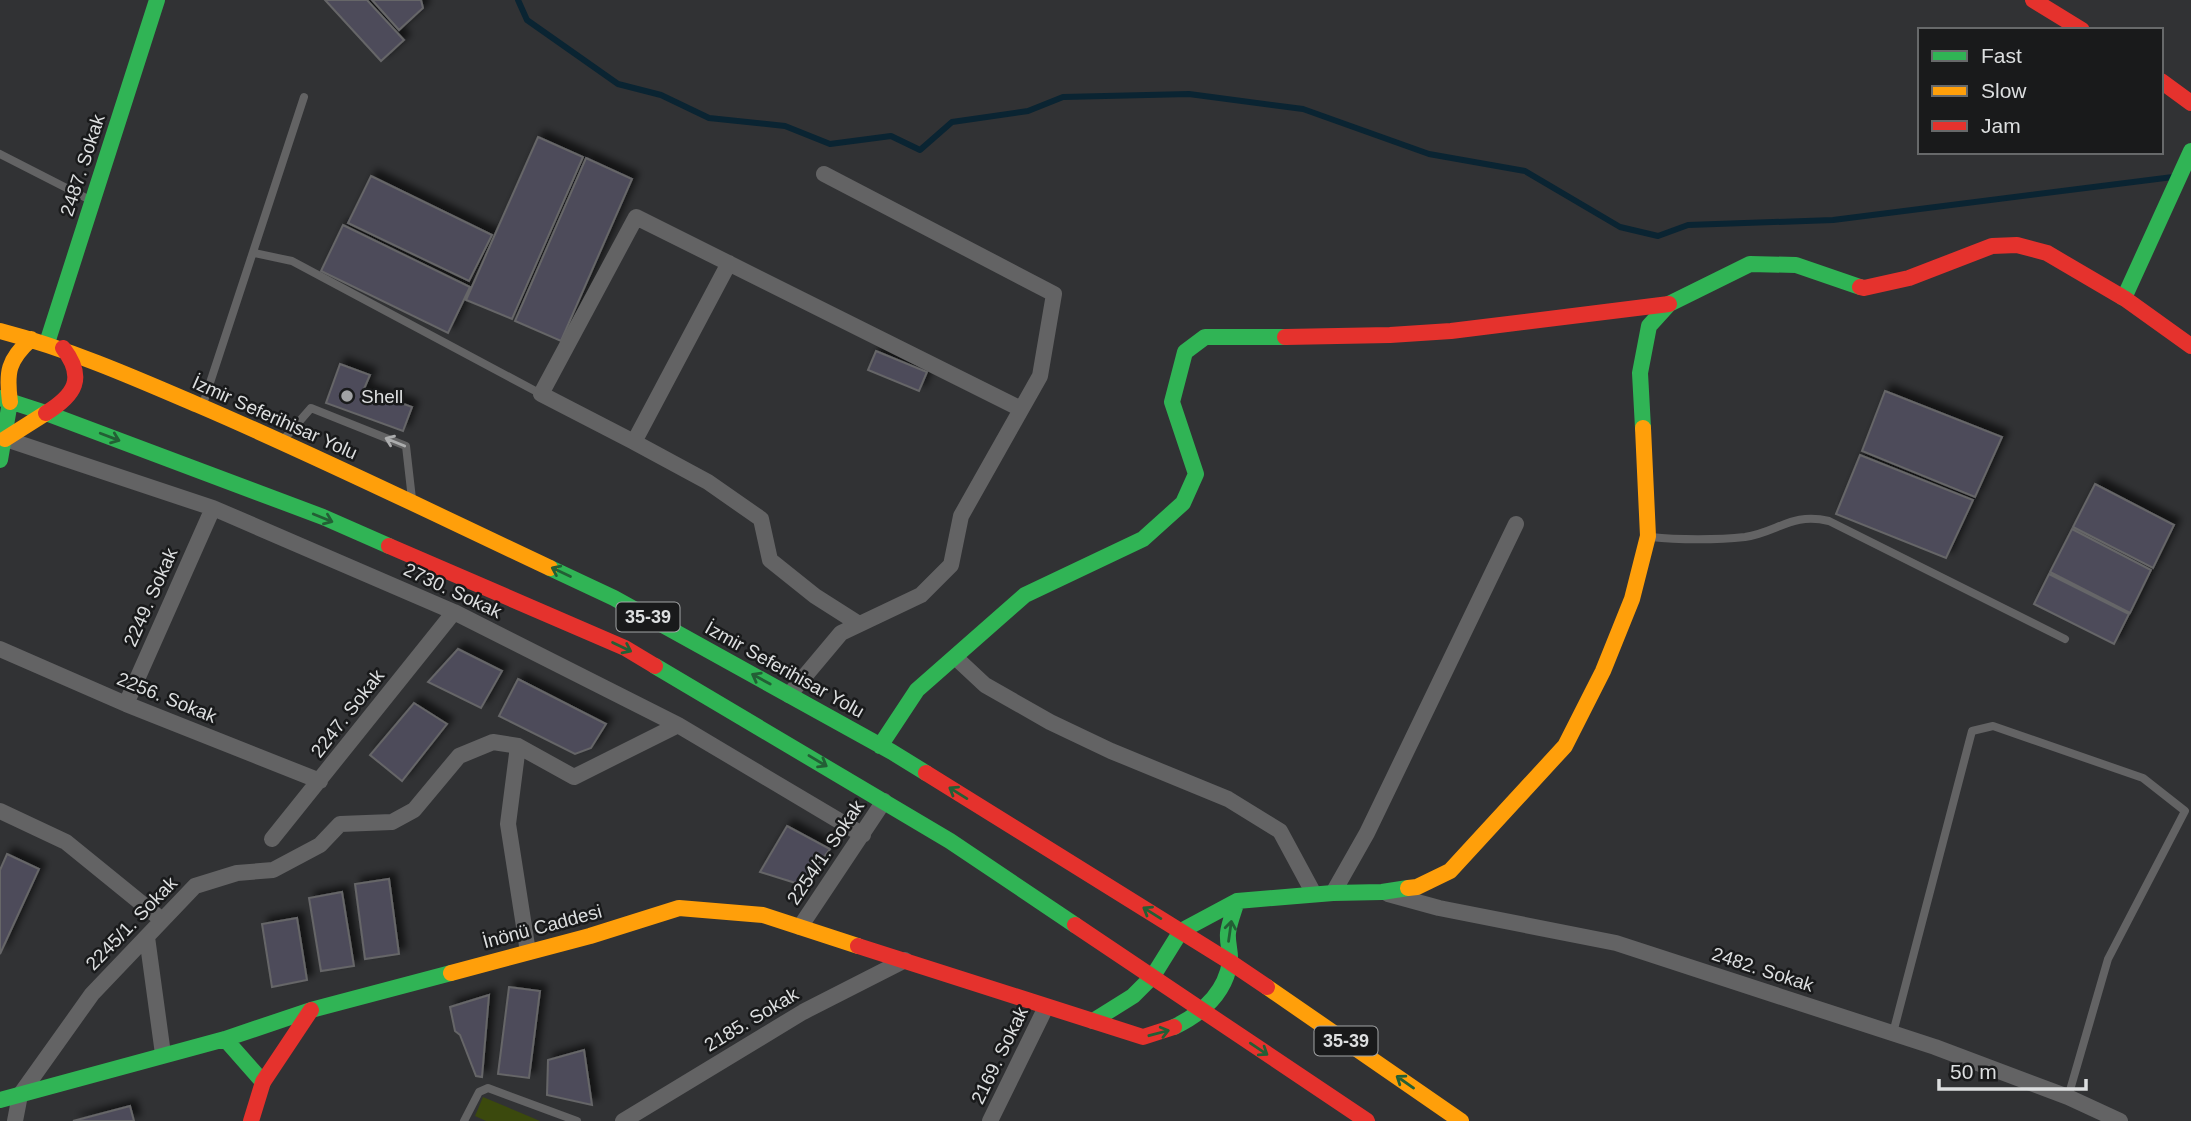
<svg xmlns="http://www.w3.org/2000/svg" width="2191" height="1121" viewBox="0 0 2191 1121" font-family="Arial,sans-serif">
  <defs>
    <filter id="shadow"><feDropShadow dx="6" dy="-6" stdDeviation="3.5" flood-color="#0009"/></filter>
  </defs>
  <rect width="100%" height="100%" fill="#313234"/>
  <path fill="#3b490d" d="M483,1097L540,1121H486L475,1116Z"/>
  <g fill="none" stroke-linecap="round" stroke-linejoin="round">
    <path stroke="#0a2432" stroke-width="6" d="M518,0L527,20L618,84L661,95L709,118L785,126L830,144L891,136L920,150L952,122L1028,111L1063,97L1189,94L1303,109L1429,154L1525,171L1620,227L1658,236L1688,225L1833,220L2173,177"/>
  </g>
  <path fill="#4e4c5a" stroke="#666668" stroke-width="2" filter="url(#shadow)" d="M325,0H367L404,40L381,61Z
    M372,0H421L423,8L399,30Z
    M538,137L583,157L512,319L466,300Z
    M586,158L632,179L561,341L515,321Z
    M371,176L492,235L469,281L348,223Z
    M343,225L470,287L448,333L321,271Z
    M876,351L927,372L919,391L868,370Z
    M340,364L370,375L364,389L412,407L403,431L326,403Z
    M1885,391L2002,437L1975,497L1862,451Z
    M1860,455L1973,500L1946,558L1836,514Z
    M2095,484L2174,525L2153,568L2073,527Z
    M2072,529L2151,570L2130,613L2050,572Z
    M2049,574L2129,614L2114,644L2034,604Z
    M458,649L502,671L481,708L428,682Z
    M518,679L606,724L591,748L575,754L499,716Z
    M414,703L447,724L402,781L370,755Z
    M787,826L830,849L802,885L760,872Z
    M7,854L39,869L0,954V870Z
    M389,879L399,954L365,959L355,884Z
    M342,892L354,966L321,971L309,898Z
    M297,918L307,980L272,987L262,924Z
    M509,987L540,991L529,1078L498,1074Z
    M489,995L482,1077L476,1076L460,1035L455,1031L450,1007Z
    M584,1050L592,1105L547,1095L548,1060Z
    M130,1106L134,1121H73Z"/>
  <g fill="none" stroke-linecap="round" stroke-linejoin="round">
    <path stroke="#636364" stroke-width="8" d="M0,154L90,200
      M254,253L292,261L541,394
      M203,404L304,97
      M284,439L311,408L406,446L412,499
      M1651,537C1678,540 1718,540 1745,537C1778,532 1792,512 1829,521L2065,639
      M1893,1033L1972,731L1993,726L2143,778L2185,811L2108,959L2068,1097
      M464,1121L479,1092L488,1088L577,1121"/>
    <path stroke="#636364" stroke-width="16" d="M729,263L634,442L541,394L636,217L1021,409
      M0,437L213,508L454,612L678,725L863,835
      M634,442L708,482L761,519L770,560L815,596L859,624
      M0,649L126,704L320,781
      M955,657L985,685L1050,722L1111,751L1228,799L1280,831L1314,894
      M789,695L841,633L921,595L951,565L961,516L1040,376L1054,294L824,174
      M126,704L213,508
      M518,746L508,824L528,952
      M0,811L66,842L162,920
      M272,839L454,612
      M1333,893L1367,833L1516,524
      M1388,894L1439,908L1616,943L1935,1047L2068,1097L2120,1121
      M800,927L884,801
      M147,937L163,1054
      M15,1121L20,1095L92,994L195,886L237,873L273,870L320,845L340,824L392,822L414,810L459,756L493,742L518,746L574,777L678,725
      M623,1121L803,1012L905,960
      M990,1121L1046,1007"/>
    <path stroke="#30b455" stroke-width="16" d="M2122,297L2124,298L2191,151
      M47,343L157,0
      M0,398L46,413L323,517L389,546
      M1643,428L1640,373L1649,326L1669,304L1750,264L1796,265L1860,287
      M0,460L10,402
      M550,568L614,598L892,752L926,773
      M655,666L950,841L1075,925
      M880,746L917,690L1025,595L1143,539L1183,503L1196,474L1172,402L1185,352L1205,337H1285
      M1093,1021L1133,996L1153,976L1181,931L1237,901L1333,893L1382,892L1408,888
      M1174,1027C1201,1014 1225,994 1230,962C1231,952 1227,943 1228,933C1229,923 1234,911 1237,901
      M225,1039L263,1082
      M0,1100L225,1039L311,1010L451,973"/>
    <path stroke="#ff9f0a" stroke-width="16" d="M0,331C69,349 133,377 198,405C317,456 433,513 550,568
      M10,402C6,372 8,360 31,339
      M5,439L46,413
      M1408,888L1417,887L1450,871L1565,746L1603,671L1632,599L1648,536L1643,428
      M451,973L590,936L679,908L763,915L858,946
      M1267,987L1461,1121"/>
    <path stroke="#e5322d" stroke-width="16" d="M2033,0L2082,30
      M2161,81L2191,103
      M1860,287L1864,288L1909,278L1992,246L2017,245L2047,253L2122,297
      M2124,298L2191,346
      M1285,337L1390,335L1451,331L1669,304
      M46,413C75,395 86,378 63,348
      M389,546L625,648L655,666
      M926,773L1230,962L1267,987
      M1075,925L1367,1121
      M858,946L1143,1037L1174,1027
      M251,1121L263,1082L311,1010"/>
  </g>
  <defs><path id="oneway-shaft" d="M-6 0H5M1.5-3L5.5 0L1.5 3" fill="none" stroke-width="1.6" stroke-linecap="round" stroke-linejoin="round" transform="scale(1.75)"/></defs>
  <g stroke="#235f35">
    <use href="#oneway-shaft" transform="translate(110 437) rotate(21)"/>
    <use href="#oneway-shaft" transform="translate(323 518) rotate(22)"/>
    <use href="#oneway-shaft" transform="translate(561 572) rotate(-155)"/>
    <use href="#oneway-shaft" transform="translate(622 647) rotate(26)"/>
    <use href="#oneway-shaft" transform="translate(761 679) rotate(-151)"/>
    <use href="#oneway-shaft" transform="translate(818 761) rotate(31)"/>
    <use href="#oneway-shaft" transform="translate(958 793) rotate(-148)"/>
    <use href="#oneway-shaft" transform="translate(1152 913) rotate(-148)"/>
    <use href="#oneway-shaft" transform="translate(1230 931) rotate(-82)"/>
    <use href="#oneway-shaft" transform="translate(1159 1033) rotate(-15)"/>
    <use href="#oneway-shaft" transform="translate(1259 1049) rotate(34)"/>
    <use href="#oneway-shaft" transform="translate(1405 1082) rotate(-145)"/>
  </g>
  <use stroke="#acadae" href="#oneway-shaft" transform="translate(395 442) rotate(-158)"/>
  <circle fill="#a1a2a4" stroke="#191a1b" stroke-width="2.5" cx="347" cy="396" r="7"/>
  <g text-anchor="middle" stroke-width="5" stroke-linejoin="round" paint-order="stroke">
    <g fill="#191a1b" stroke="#a2a4a5" stroke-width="2">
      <rect x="616.5" y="602.5" width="63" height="29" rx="5"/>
      <rect x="1314.5" y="1026.5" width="63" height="29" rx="5"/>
    </g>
    <g font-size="18" font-weight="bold" fill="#dddfe0">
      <text x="648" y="623">35-39</text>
      <text x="1346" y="1047">35-39</text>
    </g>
    <g font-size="19" fill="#dddfe0" stroke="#191a1b">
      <text transform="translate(82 165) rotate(-72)" y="7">2487. Sokak</text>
      <text transform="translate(275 417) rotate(24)" y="7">İzmir Seferihisar Yolu</text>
      <text transform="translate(453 590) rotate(25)" y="7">2730. Sokak</text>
      <text transform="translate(150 597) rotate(-66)" y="7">2249. Sokak</text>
      <text transform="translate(785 669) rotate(29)" y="7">İzmir Seferihisar Yolu</text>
      <text transform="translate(167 697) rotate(22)" y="7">2256. Sokak</text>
      <text transform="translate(347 713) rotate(-52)" y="7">2247. Sokak</text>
      <text transform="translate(825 852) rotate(-56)" y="7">2254/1. Sokak</text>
      <text transform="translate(131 923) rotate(-46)" y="7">2245/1. Sokak</text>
      <text transform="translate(542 926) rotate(-15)" y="7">İnönü Caddesi</text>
      <text transform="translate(1763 969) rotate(18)" y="7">2482. Sokak</text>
      <text transform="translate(751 1019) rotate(-31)" y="7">2185. Sokak</text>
      <text transform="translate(999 1055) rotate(-64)" y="7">2169. Sokak</text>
    </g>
    <g font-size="19" fill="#dddfe0" stroke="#191a1b" text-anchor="start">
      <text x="361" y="403">Shell</text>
    </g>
  </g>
  <rect x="1918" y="28" width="245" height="126" fill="#191a1b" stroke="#67696a" stroke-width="2"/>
  <rect x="1932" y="51" width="35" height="10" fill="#30b455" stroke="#67696a" stroke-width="2"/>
  <text x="1981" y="63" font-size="21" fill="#dddfe0">Fast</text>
  <rect x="1932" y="86" width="35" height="10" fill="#ff9f0a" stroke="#67696a" stroke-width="2"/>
  <text x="1981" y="98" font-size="21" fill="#dddfe0">Slow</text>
  <rect x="1932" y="121" width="35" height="10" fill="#e5322d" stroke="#67696a" stroke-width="2"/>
  <text x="1981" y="133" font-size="21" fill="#dddfe0">Jam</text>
  <path d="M1939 1079v10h147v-10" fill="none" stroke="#dddfe0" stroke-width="3.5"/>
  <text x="1950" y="1079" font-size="21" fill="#dddfe0" stroke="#191a1b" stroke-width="5" paint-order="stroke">50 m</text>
</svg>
